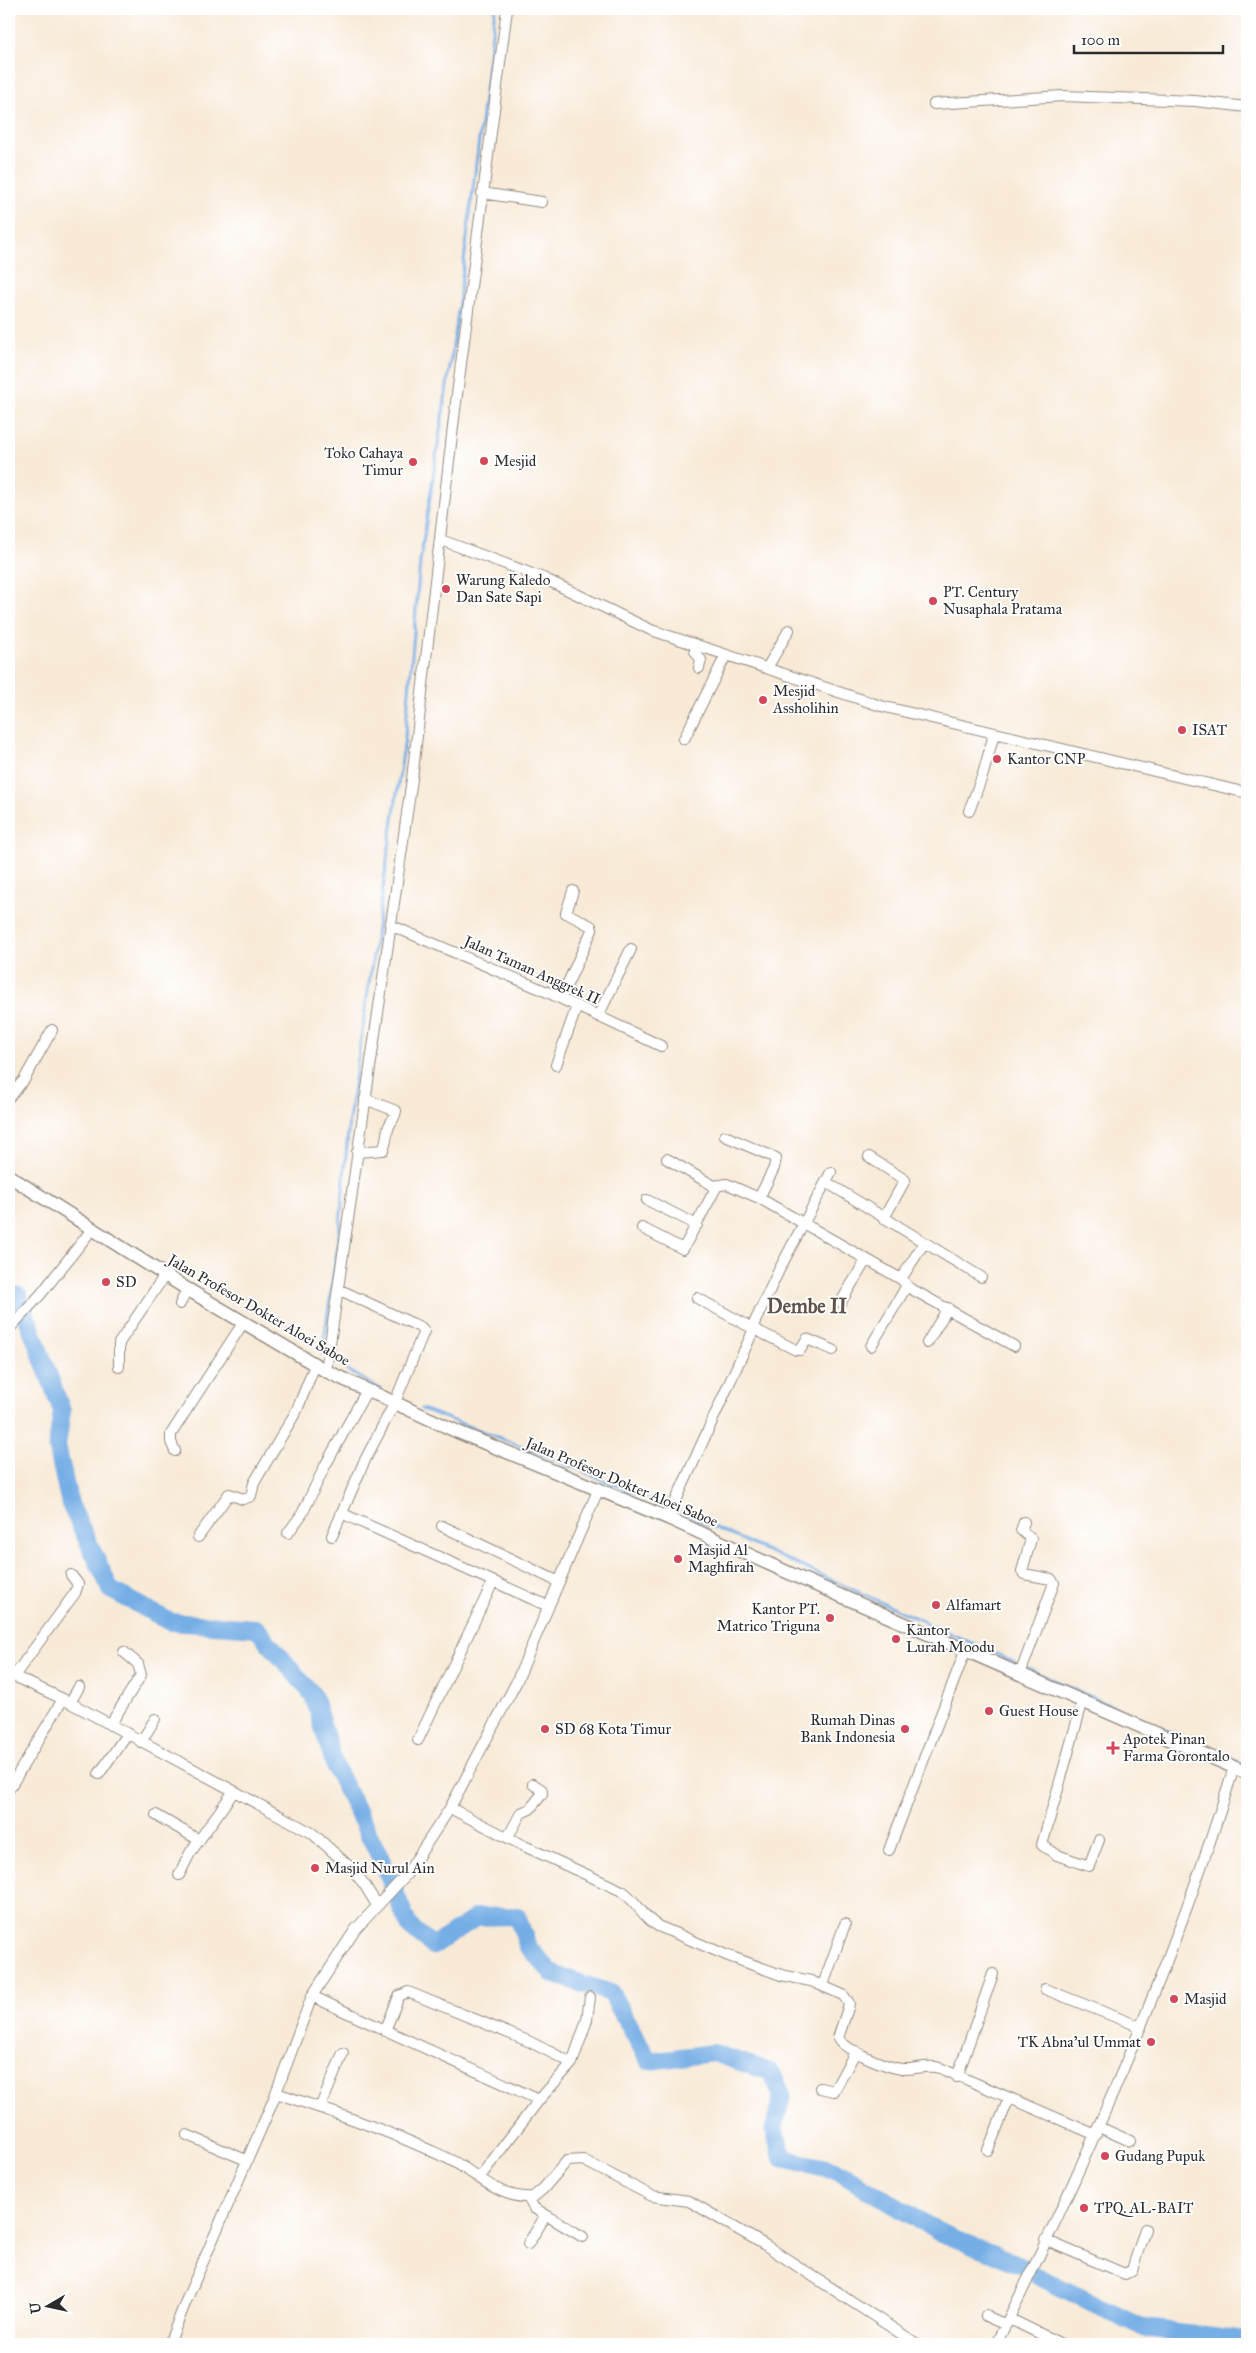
<svg xmlns="http://www.w3.org/2000/svg" width="1256" height="2353" viewBox="0 0 1256 2353" font-family="'IM FELL Great Primer',serif">
  <rect width="100%" height="100%" fill="#fff"/>
  <filter id="ink" filterUnits="userSpaceOnUse"><feTurbulence type="fractalNoise" baseFrequency=".02" numOctaves="2"/><feDisplacementMap in="SourceGraphic" scale="10" xChannelSelector="R" yChannelSelector="G"/><feConvolveMatrix kernelMatrix="1 2 1 2 8 2 1 2 1" color-interpolation-filters="sRGB"/></filter>
  <filter id="wash" filterUnits="userSpaceOnUse"><feTurbulence type="fractalNoise" baseFrequency=".0096" numOctaves="4" result="noise"/><feDisplacementMap in="SourceGraphic" scale="20" xChannelSelector="R" yChannelSelector="G"/><feGaussianBlur stdDeviation="1.12" result="paint"/><feColorMatrix in="noise" values="0 0 0 0 0 0 0 0 0 0 0 0 0 0 0 0 0 1.4 0 .05"/><feComposite in="paint" operator="in"/></filter>
  <g filter="url(#wash)">
    <rect width="100%" height="100%" fill="#f8ead7"/>
    <g fill="none" stroke-linecap="round" stroke-linejoin="round">
      <path stroke="#75ade5" stroke-width="3" d="M322,1354L339,1236L349,1120L405,738L420,562L456,327L495,9
        M344,1368L380,1389
        M422,1409L535,1451L660,1504
        M676,1510L1014,1662
        M1024,1667L1247,1766"/>
      <path stroke="#75ade5" stroke-width="18" d="M9,1294L19,1296L62,1411L57,1446L70,1504L111,1590L171,1622L256,1628L313,1695L335,1767L383,1863L409,1926L433,1946L477,1917L517,1916L528,1947L553,1974L611,1993L649,2061L713,2053L771,2072L782,2095L774,2129L782,2158L835,2170L939,2232L1021,2265
        M1037,2276L1144,2328L1247,2340"/>
    </g>
  </g>
  <g filter="url(#ink)">
    <g fill="none" stroke-linecap="round" stroke-linejoin="round">
      <g stroke="#928a81" stroke-width="12">
        <path id="minor" d="M934,104L1063,96L1195,101L1247,107
          M482,193L542,202
          M441,540L543,578L651,630L881,706L1247,793
          M695,646V651L701,660L699,668
          M767,668L789,630
          M684,739L726,655
          M969,811L983,774L994,734
          M390,925L545,991L661,1046
          M561,998L592,930L591,926L566,913L573,891
          M598,1016L631,949
          M556,1065L577,1006
          M9,1097L24,1080L52,1030
          M725,1136L776,1158L774,1168L759,1198
          M357,1152L383,1150C387,1142 386,1133 389,1126C392,1120 395,1118 396,1111L365,1099
          M869,1157L905,1180L884,1218
          M667,1159L714,1186L727,1184L759,1198L901,1279L906,1284L905,1289L871,1346
          M826,1182L981,1277
          M647,1200L697,1225
          M642,1228L683,1249L717,1186
          M901,1279L924,1243
          M906,1286L1014,1346
          M697,1298L752,1328
          M841,1302L866,1260
          M180,1304L187,1289
          M9,1329L41,1294L93,1228
          M754,1329L796,1350H800L807,1339L833,1350
          M927,1343L948,1308
          M119,1367V1343L165,1275
          M326,1371L412,779L454,418L507,9
          M175,1451L171,1442V1434L243,1323
          M341,1513L548,1606
          M668,1518L754,1329L752,1328L779,1270L831,1172
          M442,1526L559,1582
          M288,1533L302,1514L325,1466L367,1390
          M332,1536L364,1462L395,1402L424,1331L422,1328L338,1289
          M198,1537L229,1494L243,1499L251,1496L254,1483L297,1410L315,1365
          M9,1674L63,1699L312,1833L351,1868L364,1884L377,1905
          M1020,1674L1054,1583L1051,1579L1024,1574L1022,1571L1031,1539L1021,1530L1024,1522
          M14,1676L75,1593L78,1584L71,1575
          M1083,1700L1042,1845L1057,1855L1089,1866L1099,1840
          M70,1703L79,1687
          M110,1725L141,1675L138,1664L124,1652
          M418,1740L493,1582
          M141,1742L155,1719
          M99,1774L127,1734
          M9,1789L63,1699
          M450,1808L522,1845L622,1891C637,1901 642,1917 658,1926L726,1955L781,1975L811,1981L843,1995L849,2003L848,2008L838,2038C844,2050 887,2067 901,2069C915,2070 926,2064 940,2068L1096,2135
          M156,1815L199,1840
          M508,1837L521,1813L530,1809L542,1794V1790L533,1784
          M889,1850L966,1649
          M179,1875L190,1853L234,1791
          M823,1985L845,1924
          M1045,1989L1141,2027
          M312,1996C387,2032 464,2065 539,2100L572,2063L587,2020L590,1997
          M385,2031L399,1996L408,1992L528,2041L572,2063
          M957,2077L993,1974
          M820,2088L834,2091L856,2051
          M276,2093C327,2110 378,2127 427,2149C438,2154 451,2159 461,2166C485,2181 503,2199 533,2197L543,2189L567,2161L583,2160L652,2196L689,2201L765,2245L917,2344
          M320,2108L343,2053
          M1099,2127L1130,2141
          M187,2135L246,2160
          M988,2150L1009,2098
          M479,2178L539,2100
          M528,2198L534,2208L583,2237
          M1045,2240L1125,2274L1132,2270L1145,2229
          M528,2244L546,2215
          M986,2316L1006,2325
          M1010,2319L1061,2344
          M169,2344L186,2301L273,2101L312,1996L355,1930L406,1875L450,1808L516,1683L599,1488
          M996,2344C1089,2158 1173,1966 1234,1767"/>
      </g>
      <g stroke="#928a81" stroke-width="15">
        <path id="tertiary" d="M9,1176L187,1289L326,1371L458,1432L668,1518L800,1578L1247,1773"/>
      </g>
      <use href="#minor" stroke="#fff" stroke-width="10"/>
      <use href="#tertiary" stroke="#fff" stroke-width="12"/>
    </g>
  </g>
  <g fill="#d1495b" stroke="#fff" stroke-width="2">
    <circle cx="484" cy="461" r="5"/>
    <circle cx="413" cy="462" r="5"/>
    <circle cx="446" cy="589" r="5"/>
    <circle cx="933" cy="601" r="5"/>
    <circle cx="763" cy="700" r="5"/>
    <circle cx="1182" cy="730" r="5"/>
    <circle cx="997" cy="759" r="5"/>
    <circle cx="106" cy="1282" r="5"/>
    <circle cx="678" cy="1559" r="5"/>
    <circle cx="936" cy="1605" r="5"/>
    <circle cx="830" cy="1618" r="5"/>
    <circle cx="896" cy="1639" r="5"/>
    <circle cx="989" cy="1711" r="5"/>
    <circle cx="545" cy="1729" r="5"/>
    <circle cx="905" cy="1729" r="5"/>
    <path d="M1110.5 1740.5h5v5h5v5h-5v5h-5v-5h-5v-5h5z"/>
    <circle cx="315" cy="1868" r="5"/>
    <circle cx="1174" cy="1999" r="5"/>
    <circle cx="1151" cy="2042" r="5"/>
    <circle cx="1105" cy="2156" r="5"/>
    <circle cx="1084" cy="2208" r="5"/>
  </g>
  <g text-anchor="middle" stroke-width="4" stroke-linejoin="round" paint-order="stroke">
    <g font-size="15" fill="#2b2b2b" stroke="#fff" text-anchor="start">
      <text x="403" y="458" text-anchor="end">Toko Cahaya<tspan x="403" dy="17">Timur</tspan></text>
      <text x="494" y="466">Mesjid</text>
      <text x="456" y="585">Warung Kaledo<tspan x="456" dy="17">Dan Sate Sapi</tspan></text>
      <text x="943" y="597">PT. Century<tspan x="943" dy="17">Nusaphala Pratama</tspan></text>
      <text x="773" y="696">Mesjid<tspan x="773" dy="17">Assholihin</tspan></text>
      <text x="1192" y="735">ISAT</text>
      <text x="1007" y="764">Kantor CNP</text>
      <text x="116" y="1287">SD</text>
      <text x="688" y="1555">Masjid Al<tspan x="688" dy="17">Maghfirah</tspan></text>
      <text x="946" y="1610">Alfamart</text>
      <text x="820" y="1614" text-anchor="end">Kantor PT.<tspan x="820" dy="17">Matrico Triguna</tspan></text>
      <text x="906" y="1635">Kantor<tspan x="906" dy="17">Lurah Moodu</tspan></text>
      <text x="999" y="1716">Guest House</text>
      <text x="895" y="1725" text-anchor="end">Rumah Dinas<tspan x="895" dy="17">Bank Indonesia</tspan></text>
      <text x="555" y="1734">SD 68 Kota Timur</text>
      <text x="1123" y="1744">Apotek Pinan<tspan x="1123" dy="17">Farma Gorontalo</tspan></text>
      <text x="325" y="1873">Masjid Nurul Ain</text>
      <text x="1184" y="2004">Masjid</text>
      <text x="1141" y="2047" text-anchor="end">TK Abna'ul Ummat</text>
      <text x="1115" y="2161">Gudang Pupuk</text>
      <text x="1094" y="2213">TPQ. AL-BAIT</text>
    </g>
    <g font-size="15" fill="#2b2b2b" stroke="#fff">
      <text transform="translate(532 970) rotate(24)" y="5">Jalan Taman Anggrek II</text>
      <text transform="translate(259 1310) rotate(30)" y="5">Jalan Profesor Dokter Aloei Saboe</text>
      <text transform="translate(622 1482) rotate(23)" y="5">Jalan Profesor Dokter Aloei Saboe</text>
    </g>
    <g font-size="20" font-weight="bold" fill="#615349" stroke="#fff">
      <text x="807" y="1313">Dembe II</text>
    </g>
  </g>
  <rect width="1256" height="2353" fill="none" stroke="#fff" stroke-width="30"/>
  <g transform="translate(48 2306) rotate(261)" stroke="#ffffff" stroke-width="4" paint-order="stroke">
  <path d="M0-4L9 19L0 12L-9 19Z" fill="#2b2b2b"/>
  <text y="-8" font-size="14" font-weight="bold" text-anchor="middle" fill="#2b2b2b">U</text>
  </g>
  <path d="M1074 45v8h149v-8" fill="none" stroke="#2b2b2b" stroke-width="2.5"/>
  <text x="1081" y="45" font-size="15" fill="#2b2b2b" stroke="#ffffff" stroke-width="4" paint-order="stroke">100 m</text>
</svg>
